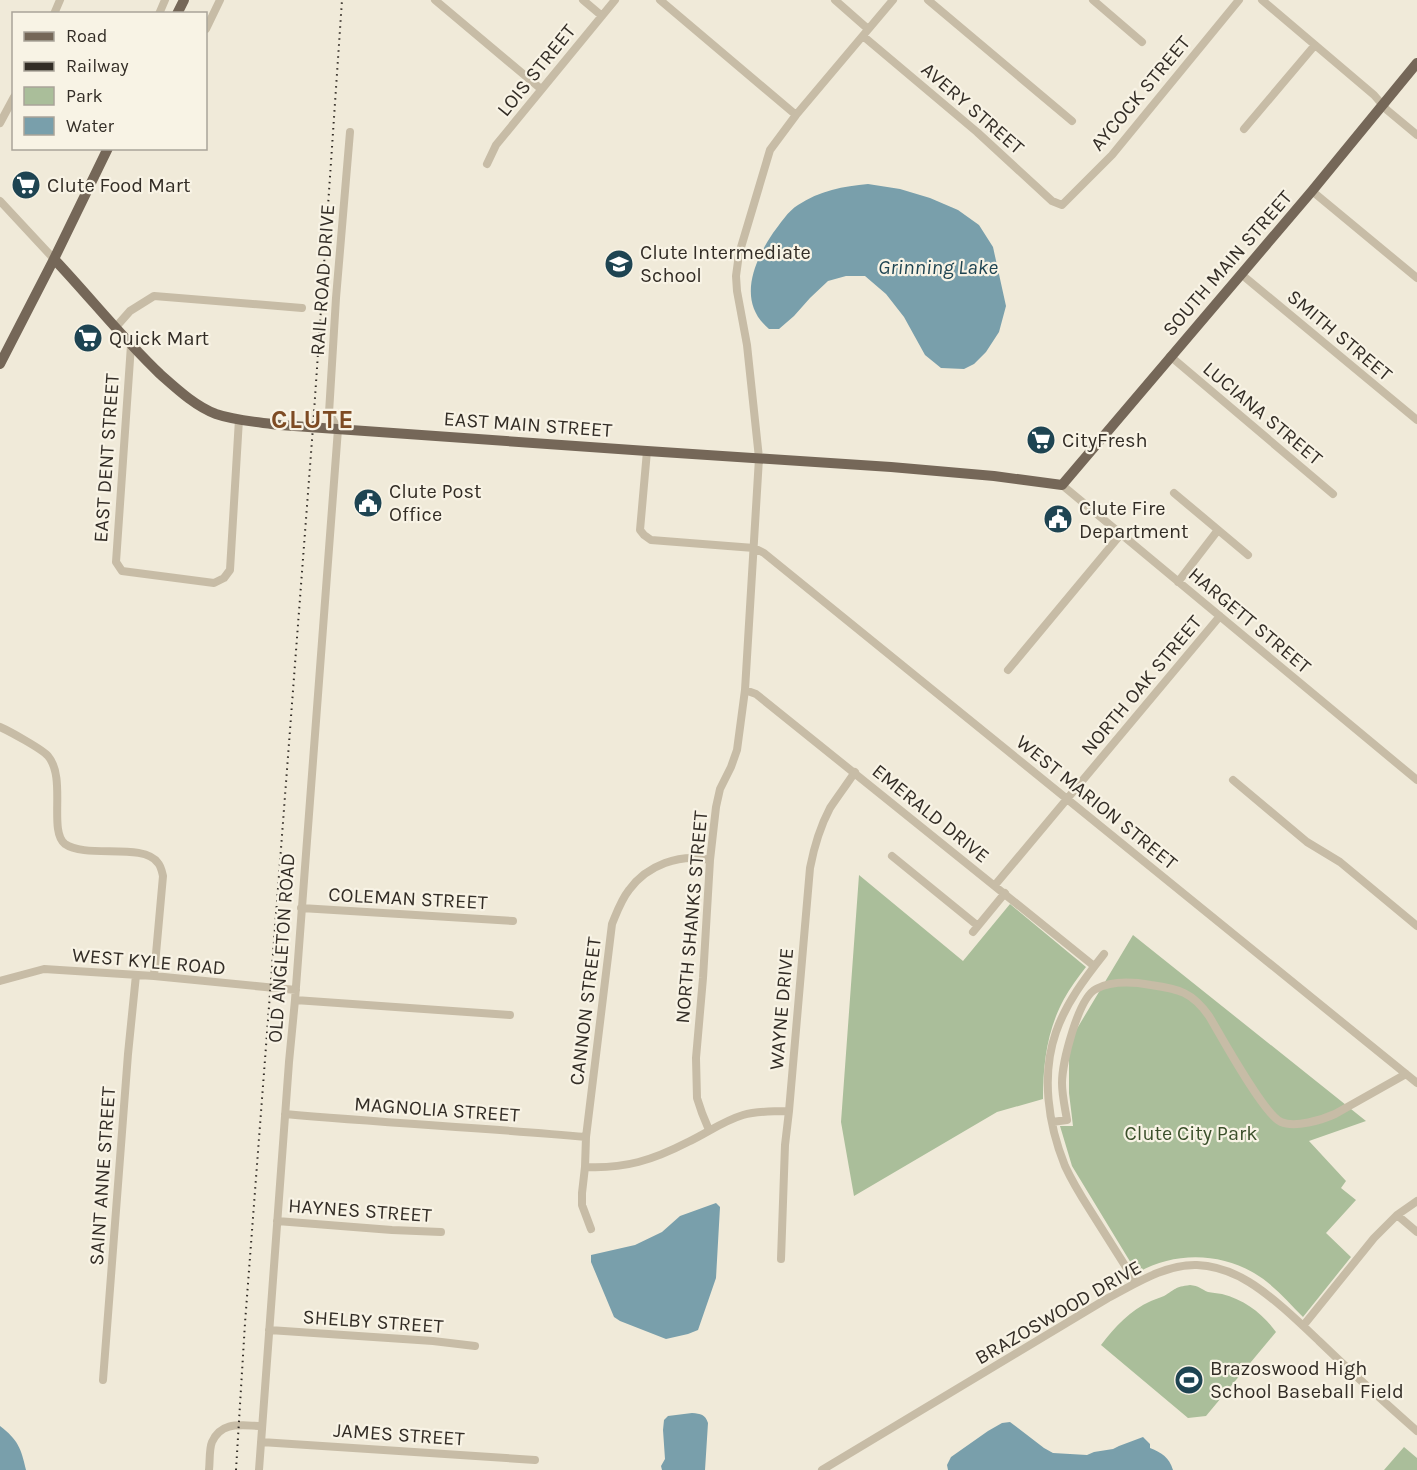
<svg xmlns="http://www.w3.org/2000/svg" width="1417" height="1470" viewBox="0 0 1417 1470" font-family="Karla,sans-serif">
  <rect width="100%" height="100%" fill="#f0ead9"/>
  <path fill="#aabe9a" d="M859,875L963,961L1010,904L1086,967C1078,977 1070,988 1064,999C1047,1030 1043,1064 1043,1099L997,1112L854,1196L841,1122Z
    M1133,935L1366,1121L1309,1141L1346,1181L1341,1188L1356,1200L1326,1233L1351,1257L1303,1317C1288,1302 1273,1284 1254,1273C1218,1252 1173,1252 1137,1273L1072,1166L1060,1126H1073L1069,1093V1042Z
    M1190,1285C1199,1286 1201,1289 1208,1292C1212,1293 1217,1293 1222,1294C1245,1300 1262,1313 1276,1332L1206,1416L1188,1418L1101,1345C1115,1327 1130,1310 1151,1301C1155,1299 1160,1298 1164,1296C1176,1289 1174,1287 1190,1285Z
    M1404,1447L1417,1458V1470H1384Z"/>
  <path fill="#799fab" d="M868,184L900,189L930,198L958,210L979,225L993,247L1006,306L999,332L986,352L974,364L964,369L941,368L925,355L904,317L886,294L865,276H846L828,281L810,298L794,316L779,329H769C737,302 753,263 773,233C780,224 788,211 798,205C819,191 844,186 868,184Z
    M716,1203L720,1207L716,1278L698,1330L688,1334L666,1339L620,1321L614,1317L591,1262V1255L635,1245L662,1232L680,1216Z
    M692,1413C701,1414 705,1414 708,1423L705,1470H662L661,1466L665,1459L663,1430L664,1420L668,1416Z
    M1010,1422L1044,1448L1053,1453L1087,1455L1094,1452L1113,1449L1119,1446L1143,1437L1150,1444V1448C1162,1453 1169,1457 1173,1470H948L947,1465L951,1457L988,1431L1002,1423Z
    M0,1426C18,1440 21,1448 26,1470H0Z"/>
  <g fill="none" stroke-linecap="round" stroke-linejoin="round">
    <path stroke="#c7bca6" stroke-width="8" d="M435,0L541,89
      M583,0L602,16
      M660,0L796,115
      M835,0L868,29
      M928,0L1072,121
      M1093,0L1142,42
      M1262,0L1374,95L1387,110L1417,135
      M54,14L60,0
      M159,14L165,0
      M206,29L220,0
      M863,36L977,132L1052,201L1062,205L1112,155L1239,0
      M0,123L14,97
      M1244,129L1315,45
      M487,164L496,145L615,0
      M1312,191L1417,278
      M0,201L54,259
      M1241,274L1417,420
      M115,328L130,311L154,296L302,308
      M131,345L116,562L122,571L214,583L224,578L230,570L239,419
      M1170,356L1333,494
      M647,451L640,530L644,535L651,540L754,548L764,553L1417,1083
      M1062,485L1417,780
      M1174,493L1248,555
      M1178,582L1218,530
      M1008,670L1121,534
      M745,690L756,694L1094,966
      M0,727C9,731 42,749 48,756C67,778 48,831 65,844C86,859 144,842 158,863C161,866 162,872 163,876L154,976
      M1233,780L1307,842L1340,862L1417,926
      M892,856L978,926
      M995,885L1220,616
      M301,908L513,921
      M973,932L1005,893
      M1104,954C1085,978 1066,1003 1056,1032C1041,1075 1048,1124 1065,1166C1072,1181 1081,1196 1090,1210C1105,1234 1121,1259 1136,1283
      M0,981L44,969L154,976L296,990
      M295,1000L510,1015
      M285,1114C385,1123 486,1128 586,1137
      M1052,1122L1067,1120C1065,1108 1062,1095 1062,1083C1062,1063 1078,998 1096,989C1111,981 1134,982 1151,985C1179,989 1192,992 1209,1016C1221,1036 1264,1115 1281,1122C1295,1128 1322,1120 1335,1114L1406,1074
      M709,1130L702,1113L697,1098L696,1058L703,978L710,860L716,807L720,789L731,767L737,750L745,690L759,458L747,345L737,291L736,276L739,254L770,150L796,115L893,0
      M585,1167C625,1169 653,1160 688,1142C707,1133 723,1121 743,1115C757,1111 774,1111 789,1111
      M1397,1215L1417,1232
      M277,1221L392,1230L441,1232
      M591,1229L582,1205V1193L585,1167L586,1137L612,924C617,912 621,900 629,890C647,865 680,853 710,860
      M781,1259L785,1145L789,1111L810,868C814,847 820,827 830,808C838,796 847,784 855,772
      M1303,1326L1374,1238L1397,1215L1417,1201
      M269,1330L433,1341L475,1346
      M103,1380L128,1054L136,975
      M261,1442L535,1460
      M209,1470C210,1462 209,1449 212,1442C222,1420 243,1426 262,1426
      M259,1470L289,1062L295,1000L338,429L329,413L336,298L350,132
      M822,1470L1108,1298C1135,1284 1165,1264 1197,1265C1216,1266 1233,1272 1249,1282C1272,1296 1299,1322 1319,1341C1351,1372 1384,1402 1417,1431"/>
    <path stroke="#756758" stroke-width="10" d="M177,14L184,0
      M54,259C90,297 122,338 160,374C177,389 195,406 216,414C236,421 259,422 280,425L647,451L891,467L994,476L1062,485L1312,191L1417,63
      M0,364L54,259L108,148"/>
    <path stroke="#332d26" stroke-width="2" stroke-dasharray="1.5 4.5" stroke-linecap="butt" d="M236,1470L245,1323L313,427L342,0"/>
  </g>
  <defs>
    <g id="supermarket-disc" transform="scale(1.5)"><circle r="9.5" fill="#1e4452" stroke="#f8f3e5"/><path d="M-6-5.5h2.5l.6 2H6L4.5 2H-2.5L-4.4-4H-6ZM-1.5 3.2a1.3 1.3 0 1 0 .1 0ZM3 3.2a1.3 1.3 0 1 0 .1 0Z" fill="#fff"/></g>
    <g id="school-disc" transform="scale(1.5)"><circle r="9.5" fill="#1e4452" stroke="#f8f3e5"/><path d="M0-5L7-2L0 1L-7-2ZM-4 1L0 2.5L4 1V4Q0 6-4 4Z" fill="#fff"/></g>
    <g id="civic-disc" transform="scale(1.5)"><circle r="9.5" fill="#1e4452" stroke="#f8f3e5"/><path d="M-.6-6.5H3V-4.5H.6V-3L4-1V1h2V6H-6V1h2V-1L-.6-3ZM-1.2 2.5V6h2.4V2.5Z" fill="#fff"/></g>
    <g id="stadium-disc" transform="scale(1.5)"><circle r="9.5" fill="#1e4452" stroke="#f8f3e5"/><path d="M0-5a6.5 5 0 1 0 0 10a6.5 5 0 1 0 0-10ZM-3.5-1.8h7v3.6h-7Z" fill="#fff"/></g>
  </defs>
  <g fill-rule="evenodd">
    <use href="#supermarket-disc" x="26" y="185"/>
    <use href="#school-disc" x="619" y="264"/>
    <use href="#supermarket-disc" x="88" y="338"/>
    <use href="#supermarket-disc" x="1041" y="440"/>
    <use href="#civic-disc" x="368" y="503"/>
    <use href="#civic-disc" x="1058" y="519"/>
    <use href="#stadium-disc" x="1189" y="1380"/>
  </g>
  <g text-anchor="middle" stroke-width="4.5" stroke-linejoin="round" paint-order="stroke">
    <g font-size="20" fill="#332d26" stroke="#f8f3e5">
      <text transform="translate(536 70) rotate(-51)" y="7">LOIS STREET</text>
      <text transform="translate(1140 93) rotate(-50)" y="7">AYCOCK STREET</text>
      <text transform="translate(973 108) rotate(41)" y="7">AVERY STREET</text>
      <text transform="translate(1227 263) rotate(-49)" y="7">SOUTH MAIN STREET</text>
      <text transform="translate(322 280) rotate(-86)" y="7">RAIL ROAD DRIVE</text>
      <text transform="translate(1340 335) rotate(40)" y="7">SMITH STREET</text>
      <text transform="translate(1263 413) rotate(40)" y="7">LUCIANA STREET</text>
      <text transform="translate(528 424) rotate(4)" y="7">EAST MAIN STREET</text>
      <text transform="translate(106 458) rotate(-86)" y="7">EAST DENT STREET</text>
      <text transform="translate(1250 620) rotate(40)" y="7">HARGETT STREET</text>
      <text transform="translate(1141 685) rotate(-50)" y="7">NORTH OAK STREET</text>
      <text transform="translate(1097 802) rotate(39)" y="7">WEST MARION STREET</text>
      <text transform="translate(931 813) rotate(39)" y="7">EMERALD DRIVE</text>
      <text transform="translate(408 898) rotate(3)" y="7">COLEMAN STREET</text>
      <text transform="translate(691 917) rotate(-85)" y="7">NORTH SHANKS STREET</text>
      <text transform="translate(281 948) rotate(-86)" y="7">OLD ANGLETON ROAD</text>
      <text transform="translate(149 961) rotate(5)" y="7">WEST KYLE ROAD</text>
      <text transform="translate(781 1009) rotate(-85)" y="7">WAYNE DRIVE</text>
      <text transform="translate(585 1011) rotate(-83)" y="7">CANNON STREET</text>
      <text transform="translate(437 1109) rotate(4)" y="7">MAGNOLIA STREET</text>
      <text transform="translate(102 1176) rotate(-86)" y="7">SAINT ANNE STREET</text>
      <text transform="translate(360 1210) rotate(4)" y="7">HAYNES STREET</text>
      <text transform="translate(1058 1312) rotate(-30)" y="7">BRAZOSWOOD DRIVE</text>
      <text transform="translate(373 1321) rotate(4)" y="7">SHELBY STREET</text>
      <text transform="translate(399 1434) rotate(4)" y="7">JAMES STREET</text>
    </g>
    <g font-size="20" fill="#332d26" stroke="#f8f3e5" text-anchor="start">
      <text x="47" y="192">Clute Food Mart</text>
      <text x="640" y="259">Clute Intermediate<tspan x="640" dy="23">School</tspan></text>
      <text x="109" y="345">Quick Mart</text>
      <text x="1062" y="447">CityFresh</text>
      <text x="389" y="498">Clute Post<tspan x="389" dy="23">Office</tspan></text>
      <text x="1079" y="515">Clute Fire<tspan x="1079" dy="23">Department</tspan></text>
      <text x="1210" y="1375">Brazoswood High<tspan x="1210" dy="23">School Baseball Field</tspan></text>
    </g>
    <g font-size="20" fill="#3b502b" stroke="#f8f3e5">
      <text x="1191" y="1140">Clute City Park</text>
    </g>
    <g font-size="21" font-style="italic" fill="#1e4452" stroke="#f8f3e5">
      <text x="938" y="274">Grinning Lake</text>
    </g>
    <g font-size="26" font-weight="bold" letter-spacing="1.5" fill="#7e4b23" stroke="#f8f3e5">
      <text x="313" y="428">CLUTE</text>
    </g>
  </g>
  <rect x="12" y="12" width="195" height="138" fill="#f8f3e5" stroke="#a9a499" stroke-width="1.5"/>
  <rect x="24" y="32" width="30" height="9" fill="#756758" stroke="#a9a499" stroke-width="1.5"/>
  <text x="66" y="42" font-size="18" fill="#332d26">Road</text>
  <rect x="24" y="62" width="30" height="9" fill="#332d26" stroke="#a9a499" stroke-width="1.5"/>
  <text x="66" y="72" font-size="18" fill="#332d26">Railway</text>
  <rect x="24" y="87" width="30" height="18" fill="#aabe9a" stroke="#a9a499" stroke-width="1.5"/>
  <text x="66" y="102" font-size="18" fill="#332d26">Park</text>
  <rect x="24" y="117" width="30" height="18" fill="#799fab" stroke="#a9a499" stroke-width="1.5"/>
  <text x="66" y="132" font-size="18" fill="#332d26">Water</text>
</svg>
